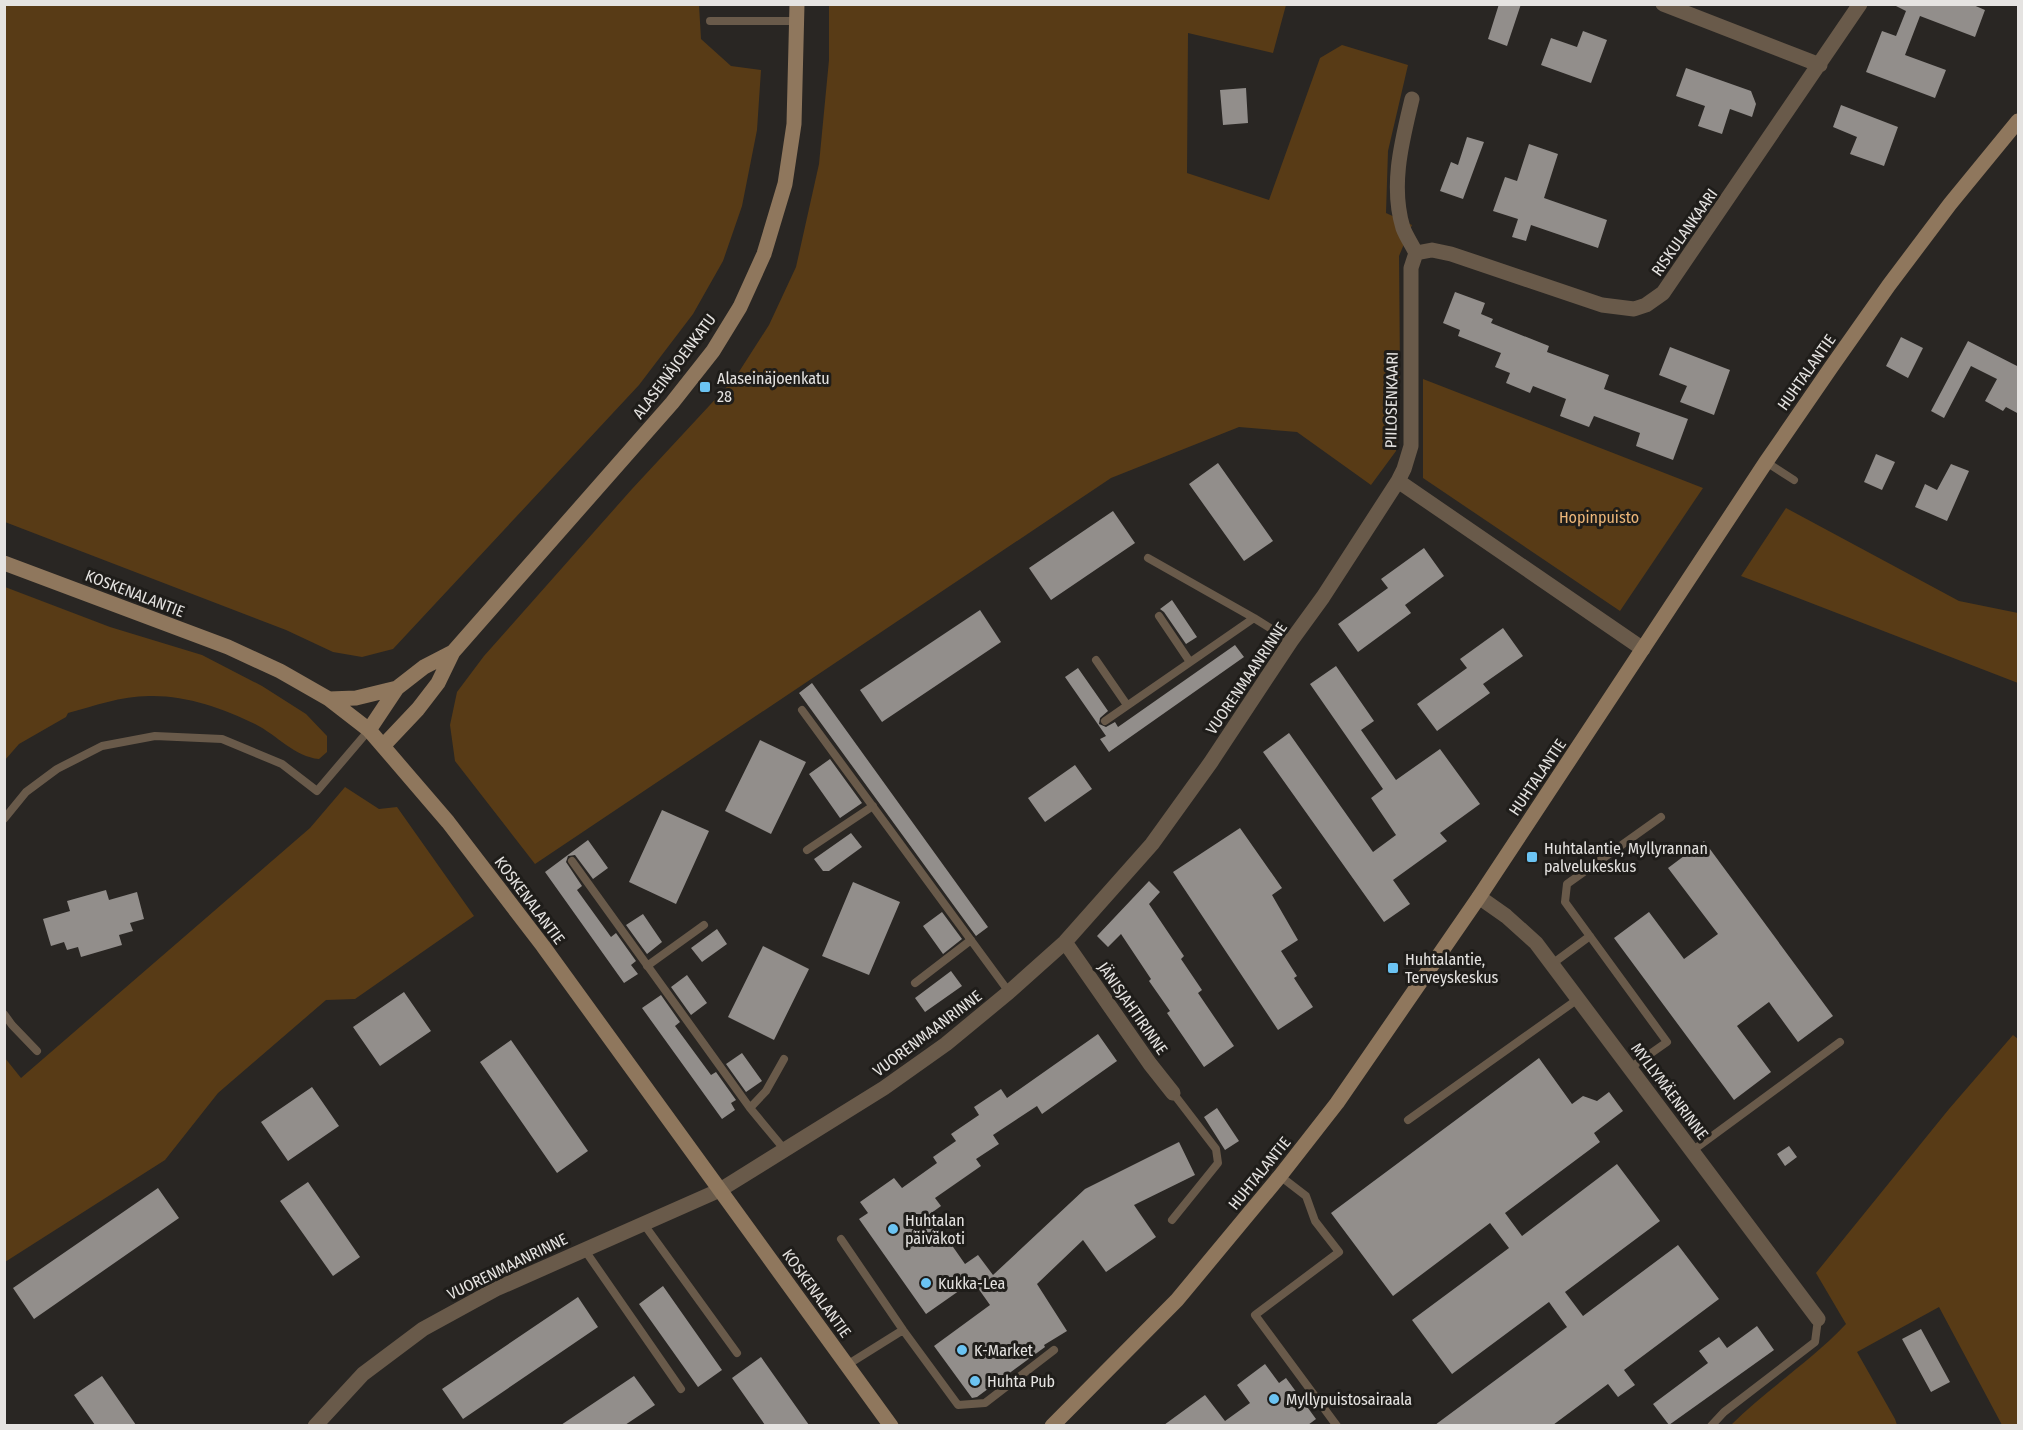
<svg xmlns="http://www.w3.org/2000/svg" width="2023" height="1430" viewBox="0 0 2023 1430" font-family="'Fira Sans Condensed',sans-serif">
  <rect width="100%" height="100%" fill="#292623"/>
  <path fill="#583b16" d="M4,5H699L701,39L731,66L761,70L757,130L742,206L723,261L693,314L639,385L393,649L362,657L333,652L286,630L5,522Z
    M829,5H1286L1273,53L1188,33L1187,173L1269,200L1320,58L1342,45L1408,65L1388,151L1386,213L1412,225L1399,256L1400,376L1396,451L1371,485L1297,432L1239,427L1111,478L535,864L455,761L450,725L457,692L484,656L632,489L735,378L769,325L796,267L819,164L829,60Z
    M1423,379L1703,488L1620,611L1423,478Z
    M1786,508L1959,601L2018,613V683L1741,576Z
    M5,587L110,627L202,655L262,686L306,714L327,736V752L319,759C295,757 277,735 255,724C223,708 185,695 149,696C121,696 94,706 68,713L66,717L19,744L5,760Z
    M345,787L379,809L397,807L474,916L355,999L326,1000L218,1093L165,1160L5,1262V1058L21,1078L310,828Z
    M2013,1035L2018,1039V1425H2002L1939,1307L1857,1352L1895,1419L1897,1425H1731C1767,1389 1810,1362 1846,1324L1816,1273L1949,1109Z"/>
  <path fill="#928e8b" d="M1499,4H1521L1507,46L1488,39Z
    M1892,4H1971L1985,10L1975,37L1920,16L1905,55L1946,70L1935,98L1866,72L1882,31L1896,36L1906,11Z
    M1583,31L1607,40L1591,83L1541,65L1551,38L1577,47Z
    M1686,68L1751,91L1756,104L1752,117L1730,109L1722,134L1698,126L1705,106L1676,96Z
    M1246,88L1248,123L1223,125L1220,90Z
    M1841,105L1898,127L1884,166L1850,154L1857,137L1833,127Z
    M1467,137L1484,142L1463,199L1440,191L1451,162L1458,165Z
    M1529,144L1558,154L1544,198L1607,220L1598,248L1531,225L1526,241L1512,237L1518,219L1493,211L1505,177L1517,181Z
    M1455,292L1485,303L1481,314L1493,319L1491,323L1549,346L1547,352L1609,375L1604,389L1688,419L1673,460L1636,446L1640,433L1594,416L1589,427L1560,416L1566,399L1533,386L1530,393L1506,383L1510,373L1495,367L1501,353L1458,336L1460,330L1443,323Z
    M1901,337L1923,348L1908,378L1886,366Z
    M1968,341L2019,367V414L2006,407L2003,411L1985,401L1997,379L1971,366L1944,418L1931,411Z
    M1670,347L1730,370L1714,415L1680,402L1687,386L1659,375Z
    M1876,454L1895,462L1882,490L1864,482Z
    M1218,463L1273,541L1244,561L1189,484Z
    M1951,464L1969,471L1947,521L1915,507L1925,484L1937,490Z
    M1113,511L1135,543L1051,600L1029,568Z
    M1424,548L1444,576L1405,605L1411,613L1358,652L1338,624L1388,588L1381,579Z
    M1172,600L1197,637L1186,644L1164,612L1160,609Z
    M980,610L1001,642L882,722L860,690Z
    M1503,628L1523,656L1483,684L1490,693L1437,731L1417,704L1467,668L1460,659Z
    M1235,645L1244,657L1109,752L1100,739L1106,736L1065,677L1078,668L1108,711L1100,718L1099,724L1106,727L1115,722L1118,727Z
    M1336,666L1374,721L1361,730L1396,780L1440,749L1480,804L1440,833L1447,841L1393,880L1410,904L1384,922L1263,752L1289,733L1373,852L1396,835L1371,798L1383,789L1310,684Z
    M812,683L988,927L976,936L799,693Z
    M760,740L806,762L771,834L725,811Z
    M830,759L862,803L840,818L809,774Z
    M1075,765L1092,789L1045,822L1028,798Z
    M662,810L709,831L676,904L629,882Z
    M1240,828L1282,888L1272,895L1298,940L1281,951L1297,976L1294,978L1313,1007L1278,1030L1173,872Z
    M851,833L862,847L829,871H823L814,859Z
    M588,840L608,868L593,879L575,855L568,856L566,862L582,886L577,890L611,937L616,933L636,961L631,965L638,974L624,983L545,872Z
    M1704,841L1833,1016L1798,1042L1769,1002L1737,1026L1771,1072L1734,1100L1614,938L1649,912L1684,959L1718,934L1668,868Z
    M1149,881L1160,892L1149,904L1184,956L1181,959L1202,990L1198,993L1234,1046L1204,1067L1167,1013L1170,1011L1149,981L1151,979L1121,934L1108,947L1097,936Z
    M853,882L900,902L869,975L822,956Z
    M106,890L109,900L137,892L144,919L130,923L133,931L119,935L122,945L81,957L78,947L67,950L64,942L51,946L43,919L70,911L67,901Z
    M942,912L962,939L943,954L923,926Z
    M643,914L662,942L647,954L626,925Z
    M717,929L727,944L702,962L691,948Z
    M763,946L809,969L774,1040L728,1017Z
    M951,971L962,986L925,1012L915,998Z
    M687,975L707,1003L691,1015L671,987Z
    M404,992L431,1031L380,1066L353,1027Z
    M661,995L680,1022L675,1026L711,1075L716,1072L736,1100L731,1103L735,1110L722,1119L642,1008Z
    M1098,1034L1117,1061L1042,1114L1037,1106L993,1135L999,1144L976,1159L981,1166L935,1198L941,1206L930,1214L965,1264L978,1255L993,1275L1085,1189L1179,1142L1195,1175L1134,1205L1156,1237L1106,1272L1083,1240L1037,1284L1067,1331L1044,1345L1045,1347L977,1397L972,1398L934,1346L990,1305L973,1281L926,1314L859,1219L868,1213L860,1202L894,1178L902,1188L937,1163L933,1157L956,1141L951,1134L979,1115L974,1107L1001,1089L1007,1098Z
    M511,1040L588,1151L557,1173L480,1062Z
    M742,1053L762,1081L746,1092L726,1064Z
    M1539,1058L1572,1104L1583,1096L1597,1101L1609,1092L1623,1111L1594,1133L1600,1142L1505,1213L1522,1236L1617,1164L1660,1221L1565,1292L1583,1316L1678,1245L1719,1299L1624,1370L1635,1385L1618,1397L1608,1384L1553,1425H1435L1567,1327L1549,1302L1452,1374L1412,1320L1509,1248L1490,1223L1393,1296L1331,1213Z
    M312,1087L339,1126L288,1161L261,1122Z
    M1217,1108L1239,1141L1225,1150L1204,1117Z
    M1789,1146L1797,1157L1785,1166L1777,1154Z
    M308,1182L360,1257L333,1276L280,1201Z
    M158,1188L179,1218L34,1319L13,1288Z
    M663,1286L722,1370L698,1387L639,1304Z
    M578,1297L598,1327L463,1419L442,1389Z
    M1757,1326L1774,1350L1669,1425L1653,1404L1708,1363L1699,1351L1719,1337L1727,1348Z
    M1921,1329L1950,1382L1931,1392L1902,1339Z
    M761,1357L809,1425H765L732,1378Z
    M1265,1364L1279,1383L1286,1378L1316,1419L1308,1425H1164L1205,1395L1225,1421L1250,1403L1237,1385Z
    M102,1376L136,1425H95L74,1395Z
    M634,1376L655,1405L625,1425H561Z"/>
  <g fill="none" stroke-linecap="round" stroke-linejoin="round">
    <path stroke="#695a4a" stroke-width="8" d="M710,21H797
      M1766,462L1794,480
      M1148,558L1254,618
      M1159,616L1190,662
      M1096,660L1127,705
      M802,710L1009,992
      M1105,721L1254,618L1291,641
      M4,819L26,792L57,769L102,746L155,736L222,739L282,764L317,791L369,730
      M807,850L873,806
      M572,861L750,1108L784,1149
      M1552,964L1590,936
      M647,966L704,925
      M915,983L971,940
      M4,1014L12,1025L37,1051
      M1630,1068L1667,1042L1565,902L1567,884L1661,817
      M750,1108L766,1091L784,1059
      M1408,1120L1578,999
      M1692,1151L1840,1042
      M1280,1176L1306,1196L1315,1221L1339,1252L1255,1315L1337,1426
      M1172,1220L1218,1163L1216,1149L1173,1093
      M643,1223L737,1353
      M841,1239L903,1330
      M584,1249L681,1389
      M847,1365L903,1330L958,1405L985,1403L1054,1350
      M1711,1426L1724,1412L1815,1342L1818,1319"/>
    <path stroke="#695a4a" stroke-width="15" d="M1663,4L1820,65
      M1412,99C1402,141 1390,185 1403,228C1406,236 1412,245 1416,253L1411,268V446L1404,469L1398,481L1643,649
      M1416,253L1432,250L1451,254L1602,305L1634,309L1646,305L1663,293L1860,4
      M1479,897L1506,916L1536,943L1818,1319
      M1065,942L1150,1064L1173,1093
      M315,1426L363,1374L423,1329L496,1289L720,1190L884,1088L946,1044L1009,992L1065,942L1152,844L1211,762L1291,641L1323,597L1398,481"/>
    <path stroke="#8f775d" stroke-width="15" d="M4,563L228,647L280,671L329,699L369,730L448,822L543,946L891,1426
      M329,699L356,698L397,688L424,667L453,652
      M369,730L397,688
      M383,746L418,709L438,683L453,652L672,403L713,351L740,307L764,254L785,184L794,124L797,4
      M1052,1426L1177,1300L1280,1176L1337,1103L1479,897L1766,462L1832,366L1889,285L1950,204L2018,121"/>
  </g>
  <g fill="#6bc3f2" stroke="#1f1d1a" stroke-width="2">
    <rect x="699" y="381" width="12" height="12" rx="3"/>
    <rect x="1526" y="851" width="12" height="12" rx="3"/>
    <rect x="1387" y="962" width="12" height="12" rx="3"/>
    <circle cx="893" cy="1229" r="6"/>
    <circle cx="926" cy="1283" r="6"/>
    <circle cx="962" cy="1350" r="6"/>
    <circle cx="975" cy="1381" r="6"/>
    <circle cx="1274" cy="1399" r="6"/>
  </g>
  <g text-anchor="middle" stroke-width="6" stroke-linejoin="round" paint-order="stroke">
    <g font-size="16" fill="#e5e3e1" stroke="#1f1d1a">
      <text transform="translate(1684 232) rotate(-55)" y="6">RISKULANKAARI</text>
      <text transform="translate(674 366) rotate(-53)" y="6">ALASEINÄJOENKATU</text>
      <text transform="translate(1806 372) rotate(-55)" y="6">HUHTALANTIE</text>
      <text transform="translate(1391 400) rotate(-89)" y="6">PIILOSENKAARI</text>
      <text transform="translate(135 593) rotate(21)" y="6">KOSKENALANTIE</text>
      <text transform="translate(1246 678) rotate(-56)" y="6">VUORENMAANRINNE</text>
      <text transform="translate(1537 777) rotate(-56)" y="6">HUHTALANTIE</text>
      <text transform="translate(530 900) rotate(53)" y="6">KOSKENALANTIE</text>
      <text transform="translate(1133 1008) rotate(55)" y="6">JÄNISJAHTIRINNE</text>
      <text transform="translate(927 1033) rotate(-37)" y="6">VUORENMAANRINNE</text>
      <text transform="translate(1670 1091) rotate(53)" y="6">MYLLYMÄENRINNE</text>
      <text transform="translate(1259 1173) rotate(-51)" y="6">HUHTALANTIE</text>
      <text transform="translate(507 1266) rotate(-26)" y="6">VUORENMAANRINNE</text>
      <text transform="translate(817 1293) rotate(54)" y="6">KOSKENALANTIE</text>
    </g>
    <g font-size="16" fill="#e5e3e1" stroke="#1f1d1a" text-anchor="start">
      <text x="717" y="384">Alaseinäjoenkatu<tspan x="717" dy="18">28</tspan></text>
      <text x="1544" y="854">Huhtalantie, Myllyrannan<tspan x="1544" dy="18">palvelukeskus</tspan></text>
      <text x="1405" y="965">Huhtalantie,<tspan x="1405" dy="18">Terveyskeskus</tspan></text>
      <text x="905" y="1226">Huhtalan<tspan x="905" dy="18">päiväkoti</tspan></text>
      <text x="938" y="1289">Kukka-Lea</text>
      <text x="974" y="1356">K-Market</text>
      <text x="987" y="1387">Huhta Pub</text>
      <text x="1286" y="1405">Myllypuistosairaala</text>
    </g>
    <g font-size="16" fill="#eeb779" stroke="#1f1d1a">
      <text x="1599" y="523">Hopinpuisto</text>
    </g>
  </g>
  <rect width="2023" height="1430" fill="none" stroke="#e5e3e1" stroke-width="12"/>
</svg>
